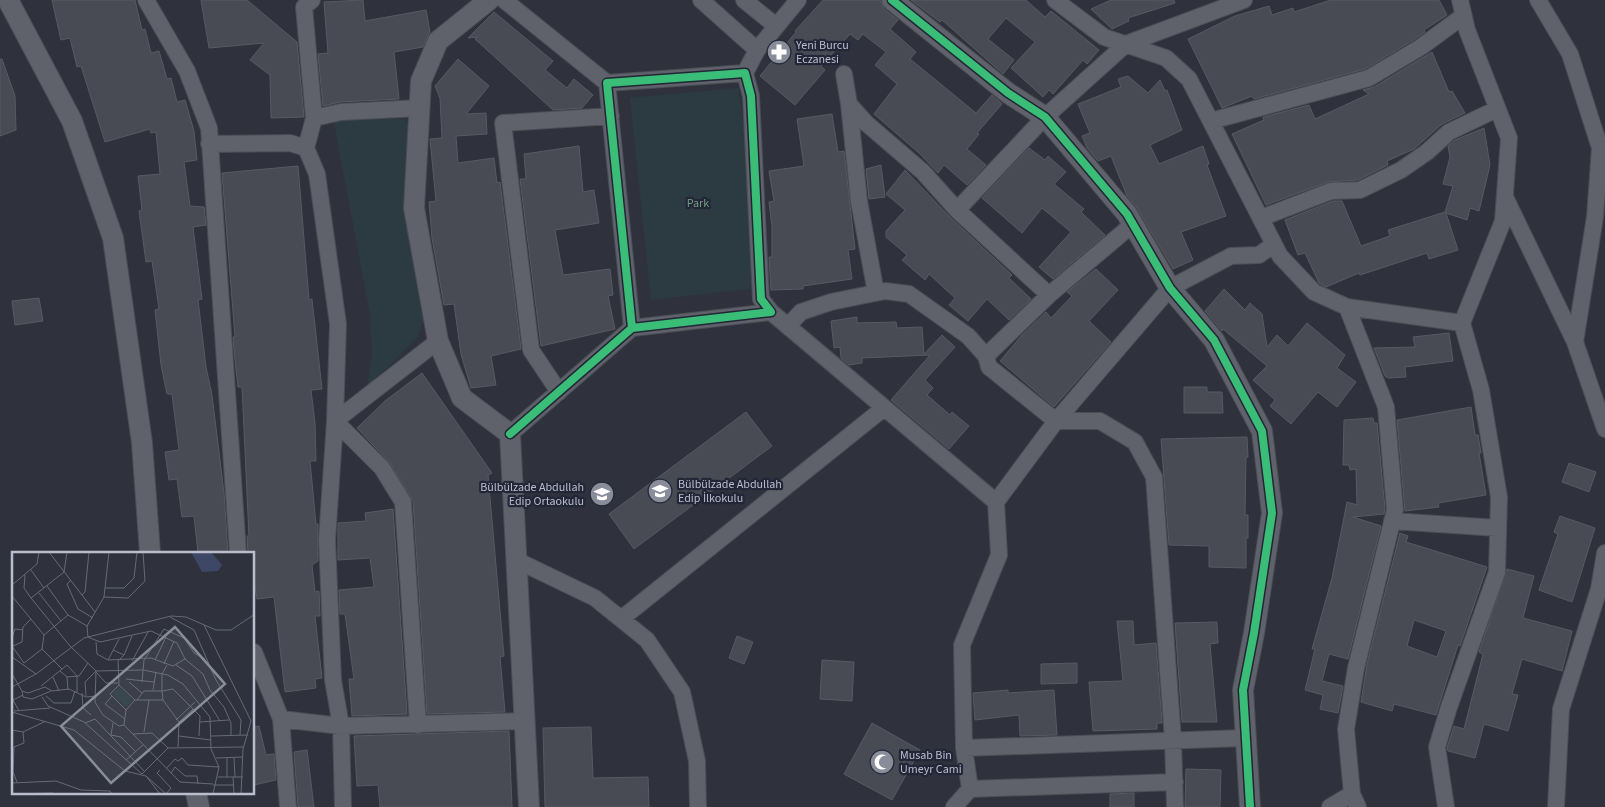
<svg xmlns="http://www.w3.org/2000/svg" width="1605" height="807" viewBox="0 0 1605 807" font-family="'Source Sans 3',sans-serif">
  <rect width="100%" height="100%" fill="#2f323c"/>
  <path fill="#2c3b42" d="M738,88L756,202L754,288L651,300L630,98Z
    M333,118L405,119L412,135L406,180L408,235L423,321L418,337L367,387L372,355L370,314Z"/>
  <path fill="#484b53" stroke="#575a63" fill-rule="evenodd" d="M52,0H135L142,30L145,29L151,53L159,51L167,79L171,78L177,102L185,100L194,131L197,160L184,162L190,206L204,207L206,225L193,227L202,299L198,300L206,367L212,395L224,493L228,553H198L194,516L182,517L177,479L169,480L165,452L179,450L172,394H167L161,365L155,310L159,309L152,261L146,262L139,211L142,210L138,176L160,174L156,132L151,133L150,129L105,142L81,66L77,67L70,38L61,40Z
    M201,0H247L297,42L304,117L271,118L270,75L250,60L264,43L209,48Z
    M363,0L365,21L426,10L430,32L423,47L394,52L399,99L340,102L323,106L318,54L328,53L324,2Z
    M823,0H880L884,9L898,20L890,29L916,52L910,59L976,113L992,95L1002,104L977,133L979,134L967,149L986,165L967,185L944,165L938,173L919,153L874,114L897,84L875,65L886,52L863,34L858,40L850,34L821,66L825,70L795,105L760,76L796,32L795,31Z
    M911,0H1026L1045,17L1051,11L1099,50L1087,64L1083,60L1053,94L1049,90L1043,97L1011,68L1035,42L1006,18L988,39L1014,60L1003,74L942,20L940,22Z
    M1111,0H1174L1175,3L1128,18L1129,21L1112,29L1091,9Z
    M1331,0H1439L1447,15L1424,30L1425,32L1415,39L1365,69L1254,99L1252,96L1222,108L1188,39L1235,16L1269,6L1272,15L1293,8L1294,12Z
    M494,12L553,61L545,70L567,88L574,79L593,95L582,108L553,110L475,39L478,37L468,38Z
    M1432,52L1449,92L1452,91L1465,113L1442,124L1414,149L1387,161L1388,165L1358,180L1328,182L1266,205L1232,134L1264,120L1263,117L1309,105L1315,119L1369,94L1363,90L1374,87Z
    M0,59H2L15,96L16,130L0,136Z
    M458,59L489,86L466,114L486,113L487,134L456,136L458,163L494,158L497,183L500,182L521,349L491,356L496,385L471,388L461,354L454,304L444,305L432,238L429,202L436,201L430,139L442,138L440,98L435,86Z
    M1128,76L1148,93L1160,80L1165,91L1167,90L1182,130L1150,145L1159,164L1203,146L1209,164L1207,165L1226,216L1181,232L1193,260L1173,269L1137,208L1127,196L1111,156L1098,161L1087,148L1082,136L1090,133L1078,104L1121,87L1118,79Z
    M832,114L838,152L844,151L855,249L848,250L852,279L803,286V289L771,290L769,257H772V227L769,202L774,201L769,171L804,166L797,119Z
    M1484,128L1490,165L1479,211L1470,208L1467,220L1446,213L1458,250L1429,259L1427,253L1360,275L1359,273L1326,287L1319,283L1305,253L1298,255L1285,220L1333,201H1342L1361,246L1390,236L1388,230L1445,212L1453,186L1443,184L1450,157L1448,146L1455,140Z
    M579,146L583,192L594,190L599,223L555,230L563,275L610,269L613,295L608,296L615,329L541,346L520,179H526L524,154Z
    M1029,148L1045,160L1048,156L1066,172L1054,184L1084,209L1081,212L1105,235L1053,279L1039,267L1071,232L1042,208L1022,233L982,198Z
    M881,165L885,197L869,199L866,169Z
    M298,166L309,300L312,299L322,389L311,390L315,423L316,461H310L316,524H318V561L312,565L315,592L319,591L320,616H315L322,678L315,679L316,688L285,692L274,597L257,599L254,580V553H248L247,536H249L242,387H238L234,350L233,337H235L222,173Z
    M905,170L950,217L1012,275L1009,278L1031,299L1009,320L987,299L968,321L949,305L955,298L929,274L925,280L902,260L907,255L886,237V231L905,210L886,194Z
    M1096,269L1118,290L1089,321L1111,342L1054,407L1000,361L1022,335L1046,312L1051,318L1072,296L1067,292Z
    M1224,289L1245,310L1250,303L1262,314L1267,347L1277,335L1288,346L1307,323L1345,355L1337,368L1356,382L1337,407L1318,392L1291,424L1270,406L1275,400L1253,380L1267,366L1223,329L1222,331L1205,311Z
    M39,298L43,321L15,325L12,301Z
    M857,317V323L896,322L897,328L922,327L924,354L942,335L955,347L925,380L933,388L927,395L950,415L952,412L969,426L949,449L891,400L930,355L862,358V363L849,365L841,358L840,347L834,348L831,321Z
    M1449,333L1453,361L1405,367L1406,377L1388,378L1385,376L1374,348L1415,347L1413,337Z
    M422,373L492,473L488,475L504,656L500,657L505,712L427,714L413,501L390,463L357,428L385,401Z
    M1184,387H1207V392H1222L1223,413H1184Z
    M1471,407L1475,435H1478L1481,453H1479L1486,495L1438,503L1439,507L1405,511L1397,420Z
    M746,412L772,446L634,549L609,514Z
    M1373,418L1374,423H1377L1385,509L1384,514L1353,517L1381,526L1348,659L1329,654L1322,681L1343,686L1338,713L1320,709L1323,695L1305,690L1315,649H1312L1332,578L1347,502L1357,505L1356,469L1350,470L1349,465H1343L1344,420Z
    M1247,437L1248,457H1246L1245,515H1248V538H1246V568L1209,567V546L1169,545L1161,439Z
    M1569,463L1596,472L1589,492L1562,482Z
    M393,509L407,714L352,716L349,679H354L345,614H340L339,590L374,587L370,558L338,560V523L366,521L365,513Z
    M1560,516L1595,528L1572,602L1539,590L1558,534L1554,532Z
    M1400,533L1408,536L1406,542L1487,567L1460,646L1458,645L1436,715L1394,704L1392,711L1361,702L1367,664ZM1414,620L1446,631L1437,657L1407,646Z
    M1507,569L1534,576L1523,618L1572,631L1562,671L1522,659L1512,694L1518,695L1508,731L1484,724L1475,758L1448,751L1447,748L1454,726L1464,729L1483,654L1479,652Z
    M1117,621H1133L1134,645L1156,643L1162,723H1157V729L1093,731L1089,682L1123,681Z
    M1217,622L1218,643L1210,644L1217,722H1182L1175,623Z
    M737,636L753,642L744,664L729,658Z
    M822,660L854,662L852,701L820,699Z
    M1077,663V683L1041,684V664Z
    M1008,690V693L1054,690L1057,735L1020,736L1019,715L975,720L973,693Z
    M872,723L920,750L892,800L844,774Z
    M259,726L266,755L274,754L276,780L254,785V727Z
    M591,727L593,778L648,777L649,807H545L543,728Z
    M509,731L512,807H380L378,785L357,786L354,736Z
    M307,750L314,807H298L294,752Z
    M1186,769L1221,770L1220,807H1185Z
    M1134,793V807H1110V794Z"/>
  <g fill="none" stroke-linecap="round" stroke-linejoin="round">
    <g stroke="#4b4d55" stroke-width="18">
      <path id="minor" d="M146,0L187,71L209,128L238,553
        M312,0L304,7L314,118
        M504,0L607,83
        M701,0L757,50
        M744,0L776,26
        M1055,0L1104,37L1166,58L1189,79L1280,256L1314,292L1347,307L1462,323
        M1538,0L1570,54L1600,148L1595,217L1575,342L1605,429
        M745,73L757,50L798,0
        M844,74L849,104L866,123L923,172L957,210L1049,295
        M849,104L859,201L876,293
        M1211,121L1369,78L1421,47L1463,16
        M209,144L290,143L306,148L317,174L338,324L335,421L327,540L333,680L341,726L343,807
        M306,148L314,118L341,112L420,108
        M1505,197L1575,342
        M957,210L1045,117L1126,44L1244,0
        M1261,218L1331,191L1360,190L1401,170L1427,152L1449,132L1497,109
        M1347,307L1386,407L1395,510L1356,668L1346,729L1352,794L1358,807
        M771,312L996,502L1056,421L989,367L986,356L968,336L909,294L885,291L831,302L801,312L788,326
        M986,356L1049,295L1133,224
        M559,392L531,350L503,123L611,116
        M1056,421H1100L1135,442L1154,477L1173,740L1175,807
        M1056,421L1170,288L1231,256L1259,255L1274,244
        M510,434L632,328L771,312L761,299L751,96L745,73L607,83L632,328
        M1392,521L1498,528
        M516,560L595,598L647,640L682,692L697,761L698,807
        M621,619L884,408
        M254,652L281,719L288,807
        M281,719L341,726L525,721
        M418,725L403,502L382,468L335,421L438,341
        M964,748L1244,738
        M970,789L964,748L962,645L999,555L996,502
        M954,807L970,789L1175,782
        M1330,807L1352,794
        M1446,807L1437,747L1449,707L1497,572L1499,497L1481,390L1462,323L1503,221L1509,138L1467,30L1460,0
        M1556,807L1561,709L1599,589L1605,553"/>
    </g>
    <g stroke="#4b4d55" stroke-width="22">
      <path id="tertiary" d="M8,0L72,121L113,238L142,443L150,553
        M489,0L438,41L421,81L414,208L438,341L462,398L510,434L529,807
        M892,0L1008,93L1045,117L1127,214L1170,288L1214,340L1262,431L1272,513L1254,633L1243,690L1250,807
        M196,793L199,807"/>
    </g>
    <use href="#minor" stroke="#5f626a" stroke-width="16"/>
    <use href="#tertiary" stroke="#5f626a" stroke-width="20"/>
    <g stroke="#222637" stroke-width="11">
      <path id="cycleway" d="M892,0L1008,93L1045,117L1127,214L1170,288L1214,340L1262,431L1272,513L1254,633L1243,690L1250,807
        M510,434L632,328L771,312L761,299L751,96L745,73L607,83L632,328"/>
    </g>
    <use href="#cycleway" stroke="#3abd76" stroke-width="8"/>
  </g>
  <defs>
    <g id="pharmacy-disc" transform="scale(1.25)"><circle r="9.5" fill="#898d9a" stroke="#222637"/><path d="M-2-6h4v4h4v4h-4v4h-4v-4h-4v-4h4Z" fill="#fff"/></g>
    <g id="school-disc" transform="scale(1.25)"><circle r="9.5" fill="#898d9a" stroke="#222637"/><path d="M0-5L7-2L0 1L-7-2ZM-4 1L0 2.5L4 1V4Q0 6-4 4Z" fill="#fff"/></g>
    <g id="mosque-disc" transform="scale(1.25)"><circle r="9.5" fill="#898d9a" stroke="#222637"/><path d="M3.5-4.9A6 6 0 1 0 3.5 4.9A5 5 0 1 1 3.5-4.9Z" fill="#fff"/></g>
  </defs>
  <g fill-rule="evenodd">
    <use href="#pharmacy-disc" x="779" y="52"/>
    <use href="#school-disc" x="660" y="491"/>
    <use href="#school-disc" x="602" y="494"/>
    <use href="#mosque-disc" x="882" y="762"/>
  </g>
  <g text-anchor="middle" stroke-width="4.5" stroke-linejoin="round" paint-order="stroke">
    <g font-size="12" fill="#babecc" stroke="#222637" text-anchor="start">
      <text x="796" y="49">Yeni Burcu<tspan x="796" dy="14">Eczanesi</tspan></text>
      <text x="678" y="488">Bülbülzade Abdullah<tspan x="678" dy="14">Edip İlkokulu</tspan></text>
      <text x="584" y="491" text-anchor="end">Bülbülzade Abdullah<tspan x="584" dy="14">Edip Ortaokulu</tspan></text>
      <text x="900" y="759">Musab Bin<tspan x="900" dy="14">Umeyr Cami</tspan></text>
    </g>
    <g font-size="12" fill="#739b84" stroke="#222637">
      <text x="698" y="207">Park</text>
    </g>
  </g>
  <g transform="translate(12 552)">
    <rect width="242" height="242" fill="#2f323c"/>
    <path d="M107,135L121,148L114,155L100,142Z" fill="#2c3b42"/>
    <path d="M179,0H199L210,13L206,19L190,20Z" fill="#3e4866"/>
    <path fill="none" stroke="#676a76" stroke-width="1" d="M37,0L83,60M97,0L92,45L75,74L76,85L88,90L139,79L165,91L173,107L191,122L198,138L212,155L219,171V183M19,18L32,36M13,23L12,36L19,46L58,94L84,119L131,118L156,123L171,132L198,165L199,197L207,215L201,242M59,28L55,32L66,57L81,66M0,33L25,12L27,0M35,34L56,63L75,74M93,36H112L122,26L125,0M27,41L49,69M70,43L73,40L77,0M0,44L32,83M92,45L116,46L133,29L131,0M19,46L52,20L55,0M158,65L182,78L204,128L229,168L228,183M192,73L239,169L231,197L229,242M0,86L3,77L11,78M84,90L85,102L96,108L139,106L161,114L173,107M0,94L12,111L30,97L50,117M1,94L10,90L11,75L19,67M30,97L32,83L56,63M101,98L112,103L120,84M0,105L24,122M96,108L107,87M143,108L154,85M120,109L136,80M152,112L162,89M155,113L150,122V139L161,137L188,164L187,184M164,113L180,124L208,169M48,119L55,125L56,138M84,119L83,150L91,163L107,174L112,173L168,230L201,232M84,120L94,131H106M0,122L10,139L16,141L33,135L40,139L57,137L74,145L84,144M41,125L47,139M55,125L67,124L76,111M114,127L142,130M117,130L130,141M130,130L132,108L152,77L172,86L182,101L193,107M107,133L106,109L112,103M29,134L55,113L65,124V140M0,135L24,122L72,86L159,64L174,65L204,78H219L243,62M141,138L144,120M10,139L11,145L20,147L39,139M70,141L71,156L79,163M34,144L42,151H59L63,139M74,144L73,130L84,119M100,144L93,152L113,167M30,145L36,154L72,170L130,222L156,196L231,195M123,148H151L150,139H132L125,148M151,148L167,170M2,159L38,156M7,159L1,148L11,143M0,160L62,178L113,219L134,224M164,168L183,150M188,170L217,168M73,171L83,167L133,220M101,171L99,183L109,185L124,200M112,173L114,158L123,148L107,133L98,142L114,158M0,178L11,180L34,169M132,180L137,148M121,182L140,181L156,196M167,184L199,188M199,184L236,183M166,195L167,170L181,157M204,206L231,205M215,206V225M222,206L223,225M114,208L131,193M154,217L163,207L166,209L170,206L176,213L207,215M148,218L145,221L159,236L154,242M159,221L163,215L173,224H185L186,232M206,225H231M221,225L222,242M5,230L1,220L2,195L12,191L11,180M0,231L44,229L69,238L98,239L100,242M201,233H221M0,242L41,241M38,242H55M148,242L134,224L153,241"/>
    <path fill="#898d9a" fill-opacity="0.15" stroke="#898d9a" stroke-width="2.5" d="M163,75L213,132L99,231L49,174Z"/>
    <rect width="242" height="242" fill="none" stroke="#babecc" stroke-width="2.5"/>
  </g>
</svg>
